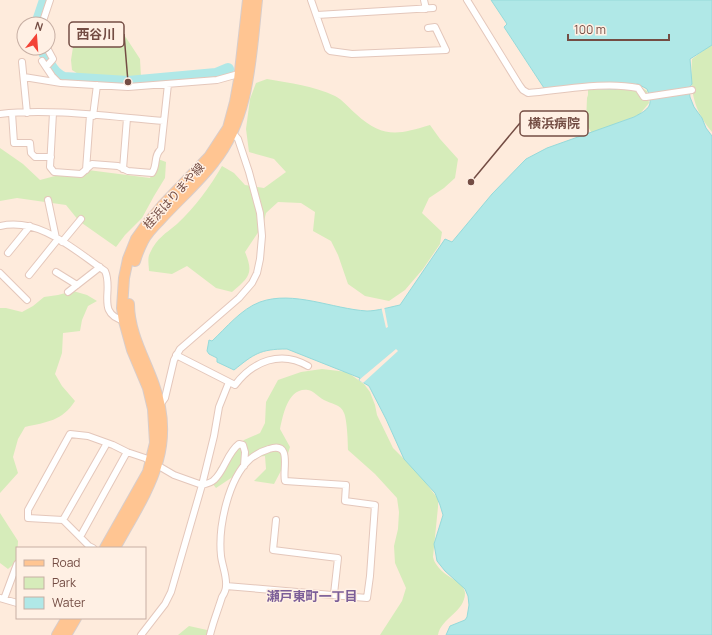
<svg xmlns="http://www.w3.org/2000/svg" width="712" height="635" viewBox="0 0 712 635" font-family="Manrope,'Noto Sans JP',sans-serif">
  <rect width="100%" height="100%" fill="#feebdc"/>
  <path fill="#d6ecba" d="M80,26L104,27L123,33L140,59L141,77L125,81L83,77L72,70L71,60L75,34Z
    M712,44V132C692,108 690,89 692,59Z
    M267,79C290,83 314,86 335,96C343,100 350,109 356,114C382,138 398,135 430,125L440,139L458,159L455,178L444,188L429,198L422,213L442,232L440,244L423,269L405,290L389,301L365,296L348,284L338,255L331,241L313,231L315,212L301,203L278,202L266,213L263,225L245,252C254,274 249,277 232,292L216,288L187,266L172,274L149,271C149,266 147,258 150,253C157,238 165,234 177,224C195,207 210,187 222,166L234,173L245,185L264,188L286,172L274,159L249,152L246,129L250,99L256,83Z
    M637,85L647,91L649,103L639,115L588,134L591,132L586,123L587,98L588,95V90L630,89Z
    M0,148L23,164L40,180L70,172L88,170L150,178L158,159L166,162L165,178L154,196L142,218L125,235L116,247L79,221L66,205L17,198L0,201Z
    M73,291L87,295L97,301L88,306L82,320L80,331L63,333L62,353L55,374L62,386L75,401C62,421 47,422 25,427L18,439L13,457L18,473L0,493V308H6L22,312L33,306L44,297L58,295Z
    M322,369L347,372L364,384L370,392L375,405L377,415L393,448L420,475L438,499V507L433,557C436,570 451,578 462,584C463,587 465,591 465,593C465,612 441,618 438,635H380L402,601L406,588L395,563L394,546L398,529L399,512L397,498L375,474L348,450C348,442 347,419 344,413C341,404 331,404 324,400C318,397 314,391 308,390C288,387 283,415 280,429L290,447L285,463L274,484L254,481L266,469L265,456L256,457L237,474L216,488L212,483L218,468L234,450L244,440L260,433L265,423L266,402L278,380L301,372Z
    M0,513L18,541L17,561L8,569L0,563Z
    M189,626L207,630V635H178Z"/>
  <path fill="#b0e8e7" stroke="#95dada" d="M491,0H712V45L690,59L692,84L689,88L690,97L694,107L702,118L706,128L712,136V635H446L450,626L465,620L467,617L469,605L468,596L465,589L445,571L437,561L434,544L443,515L440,505L435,493L404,459L386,419L369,386L359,380L360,378L287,349C260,349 254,354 234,370L217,362V358L209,354L207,351L209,340L212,341C226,328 241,309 260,302C293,290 333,309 367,311C377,311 390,307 400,305L445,239L452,242L492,194L526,159L547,148L634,117C649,109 654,106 647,89L638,84L616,89L544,88L504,27L507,24Z"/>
  <path fill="#feebdc" d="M381,306H384L388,327L386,328Z
    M396,349L398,351L363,383L359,380Z"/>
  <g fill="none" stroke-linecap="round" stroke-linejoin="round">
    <path stroke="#b0e8e7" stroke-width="12" d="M37,24L45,0
      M42,48C48,60 51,73 64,78L128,82L216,74L228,69"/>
    <g stroke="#e4c7bb" stroke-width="8">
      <path id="minor" d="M311,0L328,49L330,51L352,54L446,50L435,27L428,28
        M424,0L426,9
        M467,0L520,86L523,90L528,93C562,90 605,81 638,88L644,97H646L692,90
        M317,15L433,8
        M42,24L50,0
        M42,61L52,76L58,82
        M22,62L27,113
        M46,67L53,59L47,48
        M24,77L61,83L128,87L217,80L242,73
        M12,113L14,143H30L31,153L35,157H51
        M53,113L50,167L54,172L81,174L92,164L118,166L128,171L152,173C158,165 153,156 161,149L168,84
        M0,114C51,108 112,117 164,121
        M93,116L97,85
        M123,169L127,118
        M86,170L90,115
        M48,200L56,238
        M0,226C40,217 74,250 105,271C114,290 95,314 125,321
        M62,242L81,219
        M8,253L30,226
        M56,272L77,285
        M0,273L27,300
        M29,275L58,239
        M68,292L100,267
        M176,355L235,385C253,361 281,350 308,366
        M160,405L165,398L174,360L180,349L239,298L252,283L257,273L260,259L262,236L260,213L249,172L238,139L233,133
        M63,520L107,443
        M276,520L273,550L338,558L334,594
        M80,537L127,452
        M93,548L89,546L63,520L28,518V510L70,434L88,436L113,445L127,452L145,458L174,475L202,485C206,484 211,483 214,480C225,470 227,453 239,444L243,445L245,452L244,466
        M0,598L17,603
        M4,599L17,564
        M141,635L165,604L171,592L202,485L214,436L219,407L229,382
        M210,635C213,622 218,610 222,597C224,594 226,589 226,586C227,576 222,565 221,556C218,527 228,479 250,459C255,455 262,451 269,449C293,441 282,470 285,481L346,485L345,501L375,505L370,576L367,598L226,586"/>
    </g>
    <g stroke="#d8cdcb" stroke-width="12">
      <path id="primary" d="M135,261C137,254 140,247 143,241C147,233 154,226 160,220C178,200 198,183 214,162C250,118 251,54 257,0
        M105,548L148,472L155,443L153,409L148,388L132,350L124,321L122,308L124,278L128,259L136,239L146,225L162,206L209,157L228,128L235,102L239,80L248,0
        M115,548C145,493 178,451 154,385C145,359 129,333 129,304
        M57,635L67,618
        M66,635L76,618"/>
    </g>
    <use href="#minor" stroke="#fff" stroke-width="6"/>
    <use href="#primary" stroke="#ffc592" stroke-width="10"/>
  </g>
  <g text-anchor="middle" stroke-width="3" stroke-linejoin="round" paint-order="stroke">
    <g font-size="12" fill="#744d44" stroke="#fff0e4">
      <text transform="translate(174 196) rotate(-48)" y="4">桂浜はりまや線</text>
    </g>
    <g font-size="13" font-weight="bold" fill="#7c5e98" stroke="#fff0e4">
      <text x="312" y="601">瀬戸東町一丁目</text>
    </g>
  </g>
  <path fill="none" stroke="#744d44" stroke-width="1.5" d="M128 82L124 34M471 182L520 123"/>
  <g fill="#744d44" stroke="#fff0e4" stroke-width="1.5">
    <circle cx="128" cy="82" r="4"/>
    <circle cx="471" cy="182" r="4"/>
  </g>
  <g fill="#fff0e4" stroke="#744d44" stroke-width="1.5">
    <rect x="69" y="22" width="55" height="25" rx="4"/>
    <rect x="520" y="111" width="68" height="25" rx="4"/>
  </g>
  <g font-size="13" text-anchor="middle" font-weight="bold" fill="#744d44">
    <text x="96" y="39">西谷川</text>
    <text x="554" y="128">横浜病院</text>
  </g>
  <rect x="16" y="547" width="130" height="72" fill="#fff0e4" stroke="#c7afa4"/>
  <rect x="24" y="560" width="20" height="6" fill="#ffc592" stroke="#c7afa4"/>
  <text x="52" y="567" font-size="12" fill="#744d44">Road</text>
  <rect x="24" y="577" width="20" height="12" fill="#d6ecba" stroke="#c7afa4"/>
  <text x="52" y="587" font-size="12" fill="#744d44">Park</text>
  <rect x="24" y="597" width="20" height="12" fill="#b0e8e7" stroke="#c7afa4"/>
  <text x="52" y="607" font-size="12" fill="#744d44">Water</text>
  <g transform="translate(36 36) rotate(17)"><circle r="19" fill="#fff0e4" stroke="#c7afa4"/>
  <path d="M0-3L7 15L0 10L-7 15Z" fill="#f34336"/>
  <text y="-6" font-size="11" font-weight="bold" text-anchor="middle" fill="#744d44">N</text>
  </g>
  <path d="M568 34v6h101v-6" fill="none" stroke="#744d44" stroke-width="2"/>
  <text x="574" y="34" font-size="12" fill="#744d44" stroke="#fff0e4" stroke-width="3" paint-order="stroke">100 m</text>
</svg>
